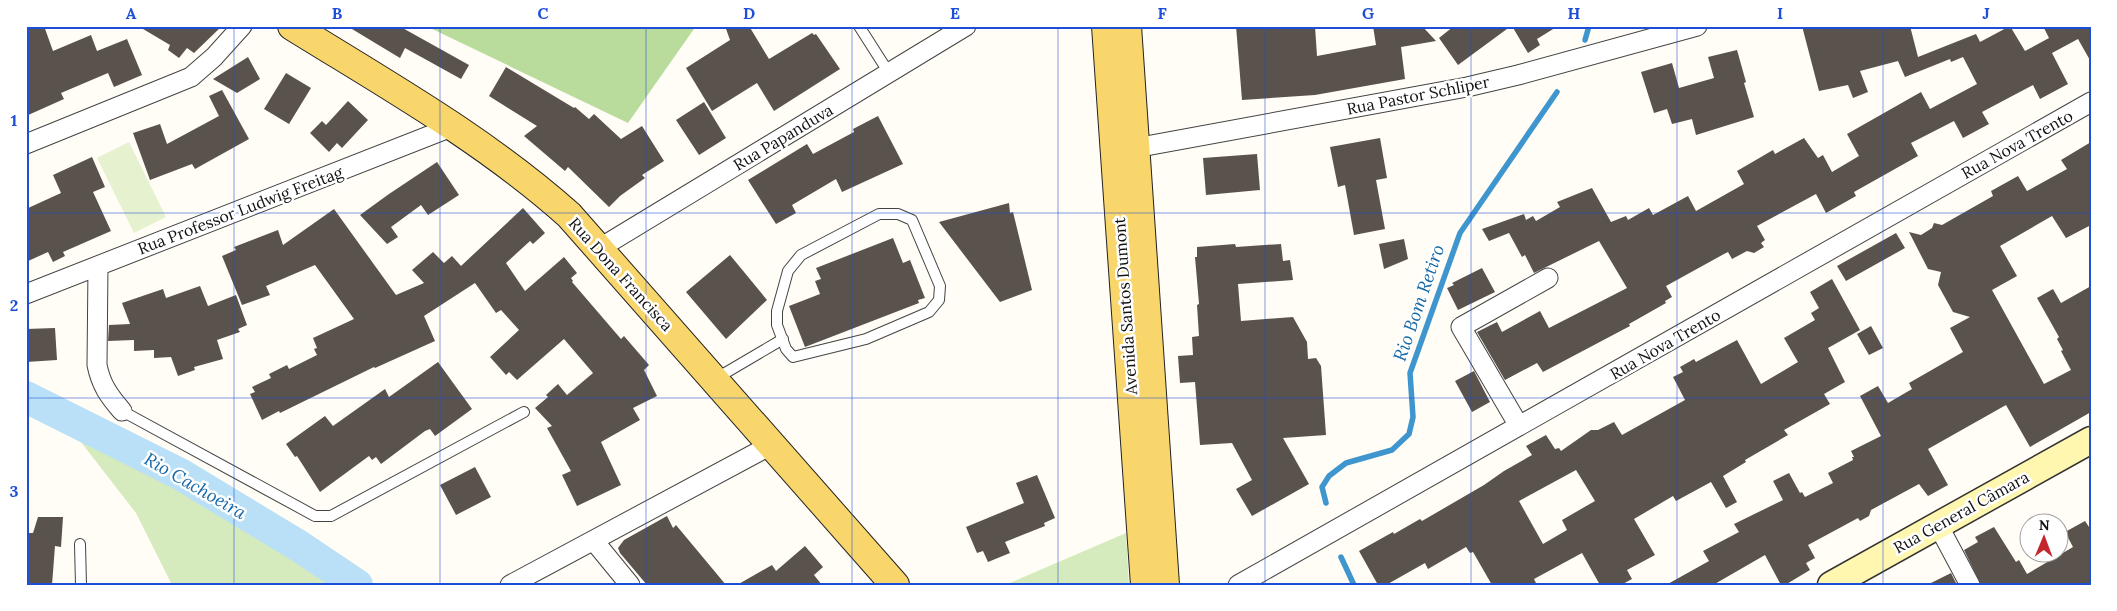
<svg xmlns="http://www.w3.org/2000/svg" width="2117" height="611" viewBox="0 0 2117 611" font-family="Lora,serif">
  <rect width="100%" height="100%" fill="#fffdf5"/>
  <path fill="#d5ebbd" d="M67,424C92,440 117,459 146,465L153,474L216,498L269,542L283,543L298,556L311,554L336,561L352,585H172L136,513Z
    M1126,533L1129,585H1005Z"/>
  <path fill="#b9dc9c" d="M426,26H696L628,123Z"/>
  <path fill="#e6f2cf" d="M129,142L166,217L134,233L97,158Z"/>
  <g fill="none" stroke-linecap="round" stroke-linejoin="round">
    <path stroke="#3f96cf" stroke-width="5.5" d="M1585,40L1589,26
      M1326,503L1322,487L1329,476L1346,463L1392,450L1409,434L1413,417L1410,373L1460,233L1557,92
      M1341,557L1354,585"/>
    <path stroke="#b9e0f7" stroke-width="32" d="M26,397L180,474L299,546L357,585"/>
  </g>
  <path fill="#5a524d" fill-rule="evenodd" d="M26,26H44L53,51L91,35L97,51L127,39L142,75L114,87L108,73L61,93L64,99L26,116Z
    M138,26H222L194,53L187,48L179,58L168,50L170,45Z
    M347,26H399L469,65L461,79L405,48L400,58Z
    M725,26H749L769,59L812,33L814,35L816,34L840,69L774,111L757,83L712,111L686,68L730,40Z
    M1236,26H1315L1317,56L1376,45L1373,26H1422L1436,41L1401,47L1405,79L1315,95L1242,100Z
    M1454,26H1511L1458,65L1439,38Z
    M1512,26H1558L1537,39L1540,45L1528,53Z
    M1802,26H1910L1918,57L1976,34L1980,42L2010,26L2025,51L2049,38L2043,26H2091V62L2078,39L2052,53L2068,84L2040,99L2033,85L1982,112L1989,124L1963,138L1954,121L1911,143L1918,156L1854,192L1856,196L1826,213L1816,194L1757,226L1765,240L1761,243L1764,247L1754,253L1747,251L1732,259L1728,252L1724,254L1666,286L1672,297L1665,301L1666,303L1629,324L1630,326L1543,372L1537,363L1505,380L1477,332L1497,322L1502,332L1540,311L1549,328L1627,288L1599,241L1534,273L1525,255L1522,257L1509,233L1489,241L1482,229L1524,214L1526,220L1533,216L1536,221L1560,207L1557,202L1592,188L1611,222L1626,216L1628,220L1649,208L1653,215L1688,196L1696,211L1744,184L1737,171L1773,150L1775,154L1804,138L1818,158L1823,155L1832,172L1859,156L1847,134L1921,92L1930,109L1977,84L1963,57L1951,62L1950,59L1905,77L1898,61L1860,71L1868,92L1853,98L1848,85L1819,91Z
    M1737,50L1746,82L1744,83L1754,117L1696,135L1692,119L1672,124L1667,109L1654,113L1641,72L1672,63L1679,88L1714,78L1708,57Z
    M248,57L260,79L237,93L213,79Z
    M506,67L574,108L575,107L589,119L594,114L621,139L642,126L664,161L642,175L645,178L620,196L609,207L568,167L565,171L524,136L537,126L489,96Z
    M286,73L311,88L289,124L264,109Z
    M222,90L249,139L195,169L192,164L150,180L133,133L160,124L167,144L219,116L209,96Z
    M348,101L368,120L342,148L337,143L329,152L310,133L322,121L326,125Z
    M704,102L726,138L699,155L676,120Z
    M878,116L903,164L842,192L836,179L792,205L796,213L776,224L748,180L807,144L813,154L854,132L853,129Z
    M1380,138L1387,178L1376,180L1385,229L1354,235L1345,185L1338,187L1330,147Z
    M2091,142V225L2066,238L2052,216L2000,246L2017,276L1992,290L2044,384L2071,370L2061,351L2063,350L2057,339L2059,337L2037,298L2053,289L2061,303L2091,286V412L2030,447L2006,405L1928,449L1948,485L1928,496L1919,484L1871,510L1869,516L1860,521L1858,518L1808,545L1815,558L1806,563L1810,570L1785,585H1781L1765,555L1713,585H1666L1709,561L1703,551L1739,532L1734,524L1783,500L1773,481L1789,473L1800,493L1802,492L1805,497L1833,483L1828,473L1853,460L1852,457H1854L1851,451L1881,436L1860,396L1878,386L1888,403L1912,389L1909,383L1963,352L1950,328L1970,317L1953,312L1938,285L1941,272L1928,269L1909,232L1921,235L1932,228L1934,223L1942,225L1993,196L1991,191L2018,176L2027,191L2067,169L2061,160Z
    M1257,154L1260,190L1206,195L1203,158Z
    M92,157L105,187L93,192L111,231L63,252L65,256L53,262L48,252L26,262V209L61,193L53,175Z
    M437,162L459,195L428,215L421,205L391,227L398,237L387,244L360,215L389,194Z
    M1009,203L1010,213L1013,212L1032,290L1000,302L939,222Z
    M523,208L545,233L533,244L530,241L506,263L525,291L564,257L577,273L571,278L573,281L572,282L621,339L624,336L649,365L644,370L657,396L633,408L640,420L601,442L621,485L577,506L562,475L571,471L547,428L552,426L535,408L548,397L546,395L558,384L567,395L593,373L564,339L517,380L509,372L506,375L490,357L519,330L501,310L496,313L475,283L424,316L435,341L375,368L374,367L280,413L279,411L262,420L250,394L255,392L252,387L271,378L269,374L287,365L289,369L317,355L314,349L317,348L313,338L354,319L315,265L266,286L270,295L242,305L222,256L236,250L234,247L278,230L283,245L334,209L396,295L424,283L412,270L433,252L444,263L452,256L461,266Z
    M1896,233L1905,248L1846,281L1837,266Z
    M893,238L903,263L910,260L925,298L918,300L919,303L805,347L789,306L820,294L815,281L821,279L816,268Z
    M1404,239L1408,259L1384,269L1379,244Z
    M1235,244L1236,247L1281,244L1283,261L1290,260L1293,280L1238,284L1241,321L1293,317L1307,342L1308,359L1316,358L1321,366L1326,435L1283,438L1309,484L1252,516L1236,489L1252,480L1232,443L1200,445L1195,382L1180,383L1178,356L1193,355L1192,337L1199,336L1197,305L1199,304L1195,257H1197V247Z
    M730,255L767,300L726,339L686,292Z
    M1482,268L1495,292L1458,310L1447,288L1454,285L1452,283Z
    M1832,279L1860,330L1828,348L1845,382L1824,394L1830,404L1784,430L1788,435L1745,460L1746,462L1723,476L1737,502L1726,508L1711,482L1676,501L1673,496L1634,519L1655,555L1627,570L1632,579L1621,585H1600L1582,553L1534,579L1537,585H1492L1473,552L1470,553L1466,547L1428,569L1425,563L1386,585H1378L1359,551L1393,532L1394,534L1420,519L1422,521L1484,485L1504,471L1532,455L1526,446L1546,435L1555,449L1559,448L1561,451L1591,430H1598L1614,422L1622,435L1685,400L1673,377L1683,372L1680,367L1694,359L1696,362L1737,340L1761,384L1798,362L1784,338L1815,320L1811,313L1819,308L1810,292ZM1576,470L1595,501L1562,520L1567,530L1543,544L1519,501Z
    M200,286L208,306L236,295L247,325L238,329L240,332L217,340L223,359L194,367L195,370L178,376L171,357L154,358V350L134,351V340L108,341L109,325L130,324L122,303L163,289L166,298Z
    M1871,326L1883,348L1869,355L1857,334Z
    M55,328L57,360L26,362V329Z
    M438,362L472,409L435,436L430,429L425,431L381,464L376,457L372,460L369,456L320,492L297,456L295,457L286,444L325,416L333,426L385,389L389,397Z
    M1474,371L1490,402L1472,412L1455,381Z
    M475,467L491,497L456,515L440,485Z
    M1037,475L1055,518L1044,523L1045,526L1005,542L1010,553L988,562L983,551L977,553L966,527L1024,503L1016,483Z
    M667,516L673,528L676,525L726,585H647L620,553L618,548L624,540Z
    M38,517H63L61,547L55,546L52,585H26V533H33Z
    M2085,521L2091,530V585H1981L1964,550L1978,542L1975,537L1994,527L2016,562L2019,560L2027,574L2073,547L2065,532Z
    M805,546L823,567L814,575L822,585H737L772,565L776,571Z
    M1951,573L1957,585H1927Z"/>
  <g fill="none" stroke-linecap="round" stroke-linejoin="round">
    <g stroke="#444" stroke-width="12">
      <path id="lane" d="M859,26L889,73
        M879,214H898L912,220L940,286L939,300L929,312L866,339L793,357L786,349L777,325V311L788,271L801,255Z
        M715,379L783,339
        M122,411L315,516H331L524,412
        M80,544L81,585"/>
    </g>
    <g stroke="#444" stroke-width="21">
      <path id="street" d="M26,144L191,77L214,57L242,26
        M1135,148L1467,87L1518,75L1697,26
        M600,248L966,26
        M98,266L97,365C101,385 109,396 122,411
        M26,294L454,126
        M1519,426L1461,327L1548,278
        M1938,525L1970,585
        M594,541L630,585
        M510,585L771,445
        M1238,585L2091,102"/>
    </g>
    <g stroke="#333" stroke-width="29">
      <path id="secondary" d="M1831,585L2091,440"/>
    </g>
    <g stroke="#222" stroke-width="30">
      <path id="primary" d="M292,26C387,85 485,140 569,215L895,585
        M1106,26L1145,585
        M1127,26L1165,585"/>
    </g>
    <use href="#lane" stroke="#fff" stroke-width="10"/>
    <use href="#street" stroke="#fff" stroke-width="19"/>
    <use href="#secondary" stroke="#fff6b0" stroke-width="26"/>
    <use href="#primary" stroke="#f9d66b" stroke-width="28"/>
  </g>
  <path fill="none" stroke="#1d4ed8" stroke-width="1" stroke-opacity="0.55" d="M234,26V585M440,26V585M646,26V585M852,26V585M1058,26V585M1265,26V585M1471,26V585M1677,26V585M1883,26V585M26,213H2091M26,398H2091"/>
  <g text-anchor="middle" stroke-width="5" stroke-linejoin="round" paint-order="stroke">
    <g font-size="16" fill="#111" stroke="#fff">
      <text transform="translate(1418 95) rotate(-11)" y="6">Rua Pastor Schliper</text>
      <text transform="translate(783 137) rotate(-31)" y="6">Rua Papanduva</text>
      <text transform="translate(2017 144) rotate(-29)" y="6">Rua Nova Trento</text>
      <text transform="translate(240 210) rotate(-21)" y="6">Rua Professor Ludwig Freitag</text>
      <text transform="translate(621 274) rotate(48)" y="6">Rua Dona Francisca</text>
      <text transform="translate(1125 306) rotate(-94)" y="6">Avenida Santos Dumont</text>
      <text transform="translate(1665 344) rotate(-30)" y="6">Rua Nova Trento</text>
      <text transform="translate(1961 512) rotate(-29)" y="6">Rua General Câmara</text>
    </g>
    <g font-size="18" font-style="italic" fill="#1768a6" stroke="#fff">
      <text transform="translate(1419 303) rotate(-71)" y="6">Rio Bom Retiro</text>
      <text transform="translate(195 486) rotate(30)" y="6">Rio Cachoeira</text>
    </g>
  </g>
  <rect width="2117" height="611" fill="none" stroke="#ffffff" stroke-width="55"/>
  <g transform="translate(2044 538) rotate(1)"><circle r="24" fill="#ffffff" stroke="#a0a0a0"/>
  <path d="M0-4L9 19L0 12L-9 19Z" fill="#c4262e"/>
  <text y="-8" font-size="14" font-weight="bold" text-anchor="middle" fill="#111111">N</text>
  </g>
  <rect x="28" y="28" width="2062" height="556" fill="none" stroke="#1d4ed8" stroke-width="2"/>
  <g font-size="16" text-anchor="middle" font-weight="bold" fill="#1d4ed8">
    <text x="131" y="19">A</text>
    <text x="337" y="19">B</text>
    <text x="543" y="19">C</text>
    <text x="749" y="19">D</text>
    <text x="955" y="19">E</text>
    <text x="1162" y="19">F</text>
    <text x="1368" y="19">G</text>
    <text x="1574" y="19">H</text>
    <text x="1780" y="19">I</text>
    <text x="1986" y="19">J</text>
    <text x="14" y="126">1</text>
    <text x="14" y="311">2</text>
    <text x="14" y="497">3</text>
  </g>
</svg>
